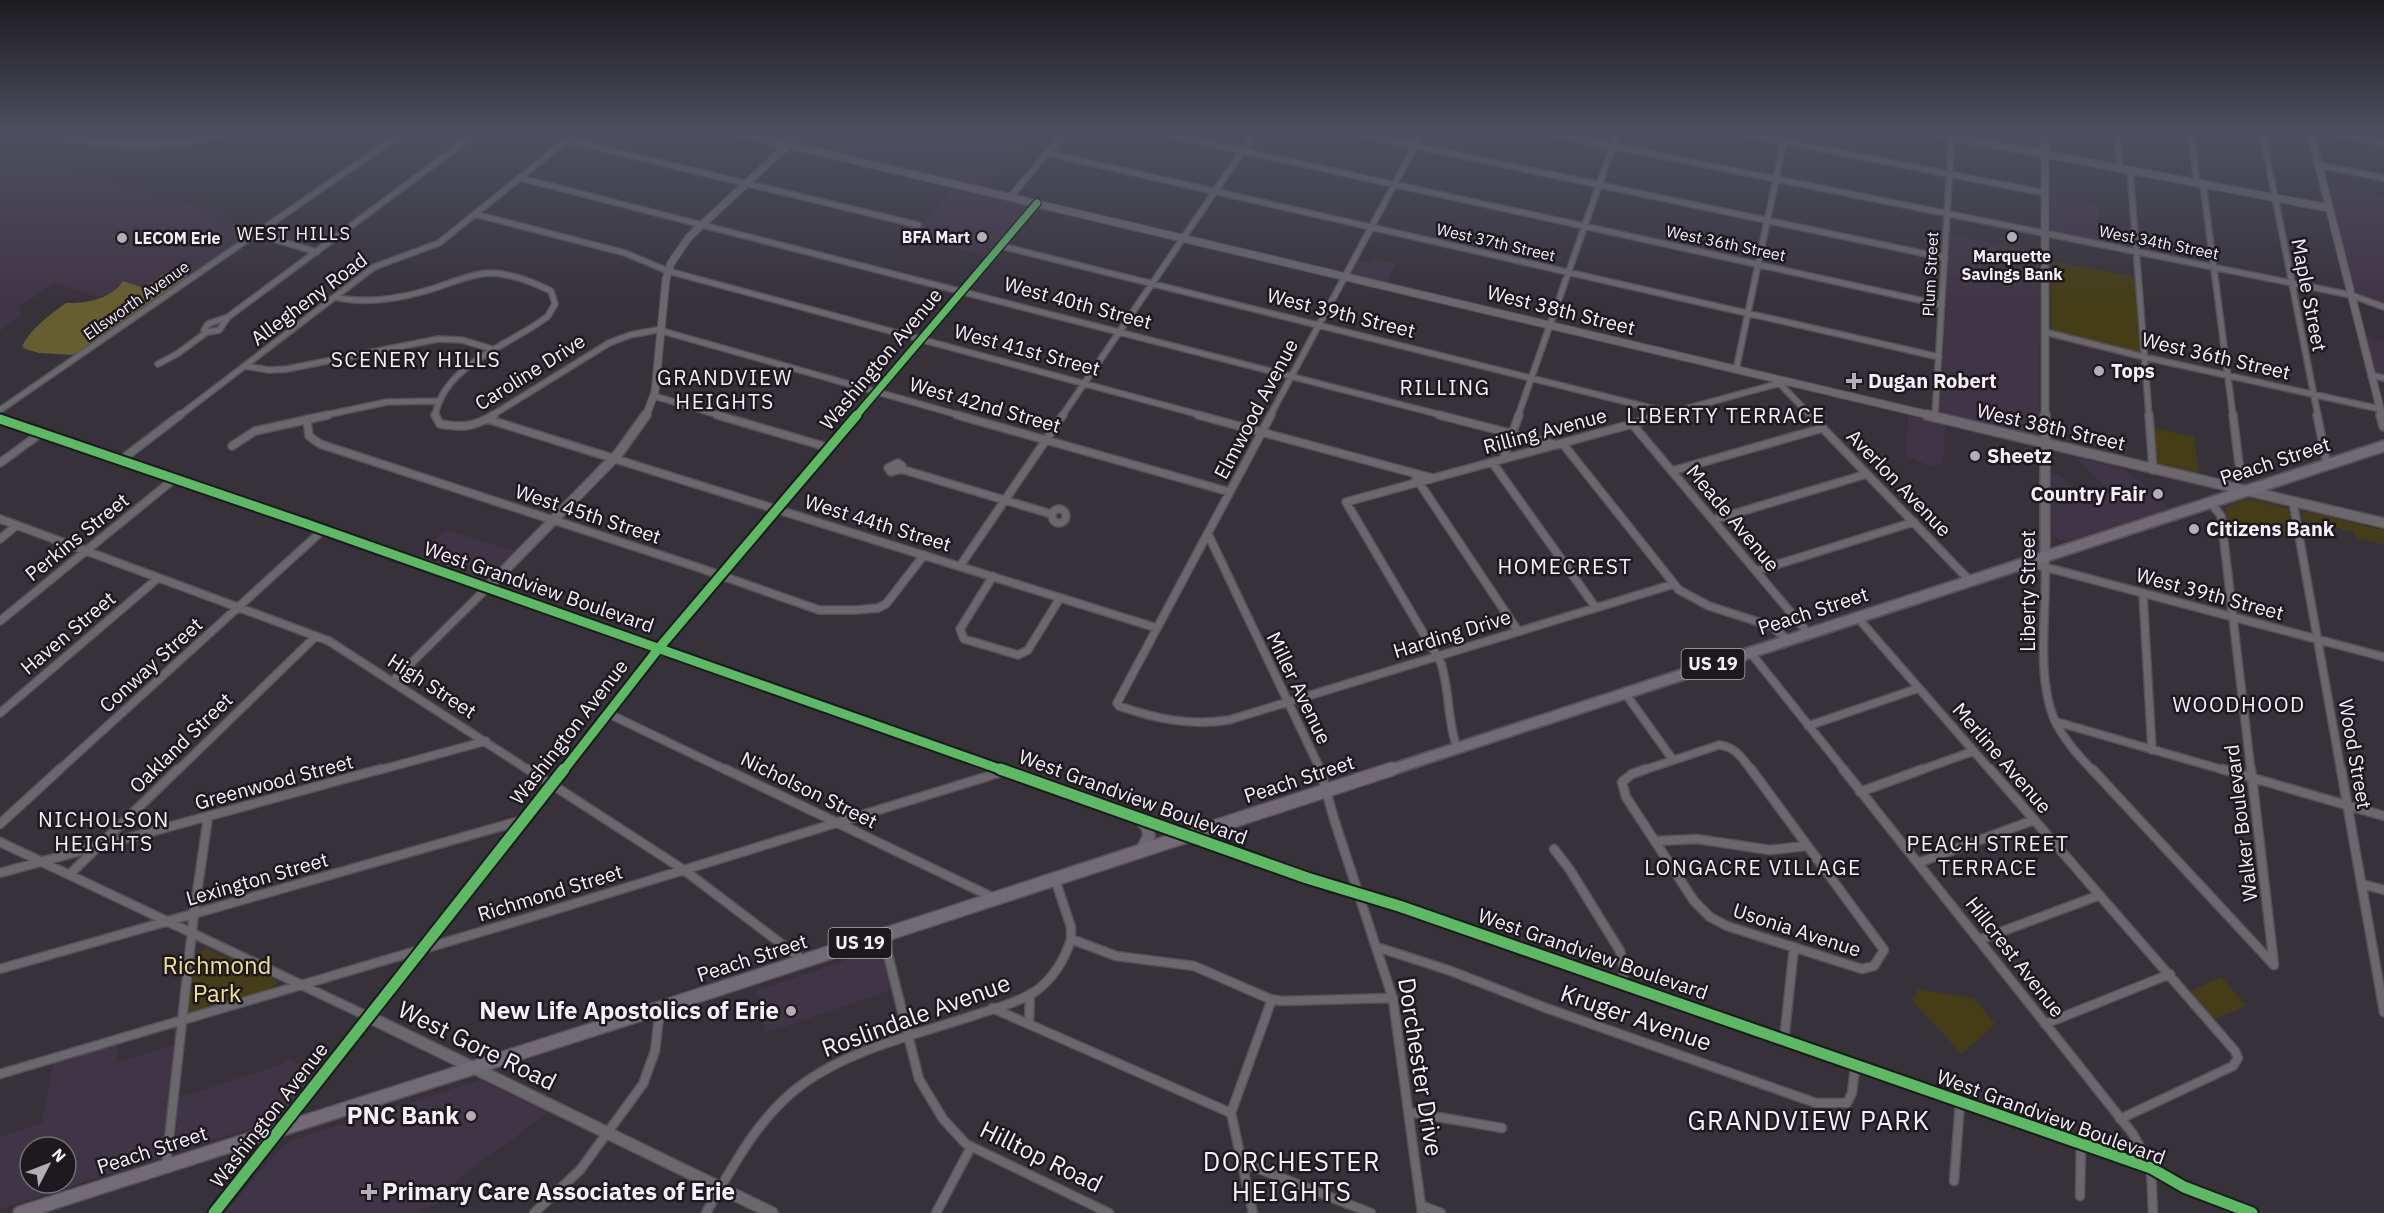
<svg xmlns="http://www.w3.org/2000/svg" width="2384" height="1213" viewBox="0 0 2384 1213" font-family="'IBM Plex Sans',sans-serif">
  <rect width="100%" height="100%" fill="#37323a"/>
  <path fill="#403546" fill-rule="evenodd" d="M857,131H1034L985,189L835,153Z
    M0,151L223,214L217,219L256,231L163,295L123,281L110,294L99,298L55,283L19,307L20,316L0,331Z
    M954,187L1030,205L1031,206L989,256L910,237Z
    M2328,187L2384,197V305L2355,295Z
    M2051,196L2098,205L2099,242L2051,231Z
    M1950,234L2040,253L2039,437L1940,414Z
    M1373,259L1396,264L1385,284L1351,274L1358,260L1371,263Z
    M2365,335L2384,341V377L2375,374Z
    M1908,415L1945,425L1943,463L1931,466L1906,456Z
    M2074,457L2125,469L2169,508L2068,541L2059,540L2052,533V473L2059,475L2087,500L2112,492Z
    M449,530L469,537L516,552L485,583L416,559L439,536Z
    M878,949L882,954L891,990L765,1033L756,991Z
    M118,1043L116,1063L177,1044L163,1146L160,1153L155,1159L0,1209V1137L42,1123L53,1063ZM30,1147H66V1183H30Z
    M288,1059L320,1076L282,1118L182,1150L175,1149L178,1098L283,1064Z
    M480,1080L548,1113L457,1179L456,1184L448,1198L416,1213H225L280,1149L293,1140Z"/>
  <path fill="#443d18" d="M2051,261L2135,277L2141,353L2052,330Z
    M2154,428L2194,437L2199,476L2158,465Z
    M2248,499L2288,508L2294,538L2226,521V507Z
    M2304,511L2384,530V545L2356,538L2354,532L2302,519V512Z
    M206,948L276,980L277,984L265,992L192,1013L189,1011L196,959L198,953Z
    M2221,977L2246,1006L2213,1020L2189,992Z
    M1917,989L1974,998L1995,1024L1962,1054L1914,1003L1911,999L1917,995Z"/>
  <path fill="#675e30" d="M177,271L190,276L75,355L39,353L22,348L25,347L22,346C32,327 50,315 66,303C86,304 111,299 123,281L144,288L167,272Z"/>
  <g fill="none" stroke-linecap="round" stroke-linejoin="round">
    <g stroke="#565159" stroke-width="8">
      <path id="street-far2" d="M58,131L66,138C124,147 176,150 232,131
        M1152,131L1942,305
        M1345,131L1945,258
        M1538,131L2351,295L2384,307
        M1731,131L2045,193
        M2117,131L2120,168
        M2190,131L2197,183
        M2262,131L2318,416
        M2319,131L2384,143
        M567,140L918,225
        M1047,153L1939,357
        M2318,165L2384,178
        M2130,170L2149,416
        M520,178L1445,416
        M2203,184L2233,416
        M1011,196L1066,131
        M475,214L625,253L668,271L1204,416
        M256,234L317,252
        M1001,246L1671,413
        M335,297C368,305 403,298 435,288C453,282 471,274 489,273C509,273 533,282 551,291L555,304L548,316C512,345 444,363 435,416
        M228,317L219,330L208,332L204,330L208,324Z
        M228,317L479,131
        M662,331L962,416
        M2045,332L2144,357L2380,409
        M158,364L177,354L207,332
        M245,366L269,370L287,369L438,339L462,340L495,350
        M1736,370L1786,131
        M2371,375L2384,378
        M1780,384L1811,416
        M654,396L722,416
        M0,410L405,131
        M179,416L374,267L439,243L578,131
        M321,416L387,402L440,401
        M491,416L609,343L630,335L662,329
        M1062,416L1256,131
        M1270,416L1423,131
        M1518,416L1618,131
        M1659,416L1784,382
        M1935,416L1952,131"/>
    </g>
    <g stroke="#565159" stroke-width="10">
      <path id="street-far1" d="M435,415L440,424C463,428 473,427 494,415
        M717,415L830,448
        M957,415L1230,492
        M1198,415L1432,478
        M1271,415L1117,703L1119,706C1156,719 1190,726 1229,720L1674,584
        M1439,415L1557,445
        M1810,415L1970,581
        M2149,415L2153,470
        M2233,415L2239,464L2246,475
        M2317,415L2327,464
        M1935,418V415
        M307,419L309,436L320,444L694,566L819,610H856L878,608L886,604L924,555
        M487,419L1157,628
        M1633,425L1808,633
        M1563,444L1679,590L1709,606L1771,626L1788,640
        M232,446L255,431L328,415
        M1503,459L1519,415
        M121,460L180,415
        M1492,462L1596,608
        M0,463L41,433
        M898,463L902,466L901,469L891,472L888,468Z
        M901,469L1051,514
        M1672,471L1823,428
        M1416,478L1518,631
        M2210,502L2221,516L2251,771
        M2293,502L2341,771
        M1052 516a7 7 0 1 1 14 0a7 7 0 1 1-14 0Z
        M0,519L329,641L530,771
        M1713,520L1867,474
        M1208,534L1321,771
        M0,539L17,525
        M2045,557C2048,607 2035,672 2054,719C2063,739 2079,756 2093,771
        M2030,563L2384,657
        M960,566L1063,415
        M1756,571L1914,522
        M993,576L960,629L964,639L1018,655L1028,650L1060,598
        M2143,594L2152,750
        M1857,617L1991,771
        M0,621L174,479
        M1750,652L1845,771
        M393,681L487,588
        M1625,693L1673,760
        M0,713L158,578
        M607,713L728,771
        M2057,722L2227,771
        M1808,726L1919,688
        M1457,748C1447,720 1450,691 1441,663L1346,502L1665,415
        M58,771L323,530
        M177,771L316,636
        M376,771L486,741
        M1641,771L1719,745C1736,747 1742,758 1752,771
        M1918,771L1974,751"/>
    </g>
    <g stroke="#565159" stroke-width="11">
      <path id="street" d="M528,769L684,870L804,961
        M725,769L994,898
        M1320,769L1334,819L1393,999L1422,1213
        M1646,769L1632,774L1622,782L1626,797L1694,901L1710,917L1727,926L1862,969L1874,966L1884,950L1751,769
        M1843,769L2133,1134L2151,1168L2153,1213
        M1990,769L2235,1051L2238,1058L2233,1066L2120,1119
        M2092,769L2274,965
        M2222,769L2384,816
        M2251,769L2274,965
        M2341,769L2384,1012
        M1860,792L1923,769
        M0,824L60,769
        M1191,836L1318,882L1399,906L1625,984L1855,1067L2151,1168L2184,1187L2252,1213
        M1655,841L1697,839L1770,850L1806,846
        M0,842L369,1017
        M1554,849L1570,870L1620,951L1624,968L1622,983
        M1918,863L2034,820
        M0,873L381,769
        M69,875L178,769
        M1055,879L1071,927V939L1116,956L1194,966L1270,999L1281,1001L1392,998
        M2362,884L2384,890
        M883,935L919,1079L943,1119L966,1144L1109,1213
        M1979,940L2100,895
        M1377,947L1451,971L1546,1008L1816,1103H1847L1852,1093L1855,1067
        M0,969L523,820
        M992,1008L1231,1113
        M1029,1023L1030,994
        M2045,1024L2170,974
        M1784,1041L1794,947
        M0,1074L531,917L1005,771
        M1409,1112L1502,1128
        M1241,1162L1371,1213
        M166,1166L194,913L208,817
        M1954,1181L1960,1103
        M2080,1196L2081,1144
        M1421,1205L1441,1213
        M534,1213L580,1170L643,1084L655,1051L660,1008
        M706,1213C733,1166 759,1115 804,1083C854,1048 915,1035 972,1016C993,1009 1017,1003 1036,991C1053,978 1065,959 1071,939
        M936,1213L971,1147
        M1253,1213L1231,1113L1272,999"/>
    </g>
    <g stroke="#565159" stroke-width="9">
      <path id="secondary-far2" d="M730,131L1933,416
        M1923,131L2329,208
        M2045,131V416
        M2310,131L2382,416
        M792,142L790,140L800,131
        M646,416L655,392L666,279L671,263L689,237L780,152L809,131
        M856,416L1037,203"/>
    </g>
    <g stroke="#565159" stroke-width="12">
      <path id="secondary-far1" d="M1927,415L2384,523
        M2045,415V557
        M2381,415L2384,426
        M0,419L307,524L1004,771
        M487,588L618,454L646,415
        M563,771L659,648L857,415"/>
    </g>
    <g stroke="#565159" stroke-width="14">
      <path id="secondary" d="M1000,769L1188,836
        M1141,820L1147,827L1149,836L1141,851
        M369,1017L772,1213
        M214,1213L564,769"/>
    </g>
    <g stroke="#565159" stroke-width="14">
      <path id="primary-far1" d="M1387,771L2384,446"/>
    </g>
    <g stroke="#565159" stroke-width="16">
      <path id="primary" d="M20,1213L660,1008L1392,769"/>
    </g>
    <use href="#street-far2" stroke="#6b686d" stroke-width="5"/>
    <use href="#street-far1" stroke="#6b686d" stroke-width="7"/>
    <use href="#street" stroke="#6b686d" stroke-width="8"/>
    <use href="#secondary-far2" stroke="#6b686d" stroke-width="7"/>
    <use href="#secondary-far1" stroke="#6b686d" stroke-width="9"/>
    <use href="#secondary" stroke="#6b686d" stroke-width="11"/>
    <use href="#primary-far1" stroke="#726b76" stroke-width="10"/>
    <use href="#primary" stroke="#726b76" stroke-width="13"/>
    <g stroke="#1d191f" stroke-width="10">
      <path id="cycleway-far2" d="M856,416L1037,203"/>
    </g>
    <g stroke="#1d191f" stroke-width="13">
      <path id="cycleway-far1" d="M0,419L307,524L1005,771
        M563,771L659,648L857,415"/>
    </g>
    <g stroke="#1d191f" stroke-width="15">
      <path id="cycleway" d="M1000,769L1307,878L1399,906L2151,1168L2184,1187L2252,1213
        M214,1213L564,769"/>
    </g>
    <use href="#cycleway-far2" stroke="#5cba63" stroke-width="7"/>
    <use href="#cycleway-far1" stroke="#5cba63" stroke-width="9"/>
    <use href="#cycleway" stroke="#5cba63" stroke-width="11"/>
  </g>
  <linearGradient id="sky" x2="0" y2="1"><stop stop-color="#1e1c20"/><stop offset="0.44" stop-color="#4d4f60"/><stop offset="1" stop-color="#4d4f60" stop-opacity="0"/></linearGradient>
  <rect width="2384" height="301" fill="url(#sky)"/>
  <g fill="#b2adb6" stroke="#1d191f" stroke-width="2">
    <circle cx="982" cy="237" r="6"/>
    <circle cx="2012" cy="237" r="6"/>
    <circle cx="122" cy="238" r="6"/>
    <circle cx="2099" cy="371" r="6"/>
    <path d="M1851 372h6v6h6v6h-6v6h-6v-6h-6v-6h6z"/>
    <circle cx="1975" cy="456" r="6"/>
    <circle cx="2158" cy="494" r="6"/>
    <circle cx="2194" cy="529" r="6"/>
    <circle cx="791" cy="1011" r="6"/>
    <circle cx="471" cy="1116" r="6"/>
    <path d="M366 1183h6v6h6v6h-6v6h-6v-6h-6v-6h6z"/>
  </g>
  <g text-anchor="middle" stroke-width="5" stroke-linejoin="round" paint-order="stroke">
    <g font-size="16" font-weight="bold" fill="#f4eff8" stroke="#1d191f" text-anchor="end">
      <text x="970" y="243">BFA Mart</text>
      <text x="134" y="244" text-anchor="start">LECOM Erie</text>
      <text x="2012" y="262" text-anchor="middle">Marquette<tspan x="2012" dy="18">Savings Bank</tspan></text>
    </g>
    <g font-size="16" fill="#f4eff8" stroke="#1d191f">
      <text transform="translate(1496 242) rotate(13)" y="6">West 37th Street</text>
      <text transform="translate(2159 242) rotate(11)" y="6">West 34th Street</text>
      <text transform="translate(1726 243) rotate(12)" y="6">West 36th Street</text>
      <text transform="translate(1930 274) rotate(-87)" y="6">Plum Street</text>
      <text transform="translate(136 300) rotate(-35)" y="6">Ellsworth Avenue</text>
    </g>
    <g font-size="18" letter-spacing="1.5" fill="#f4eff8" stroke="#1d191f">
      <text x="294" y="240">WEST HILLS</text>
    </g>
    <g fill="#1d191f" stroke="#b4afb7" stroke-width="1.5">
      <rect x="1681.5" y="649" width="63" height="30" rx="4.5"/>
      <rect x="828.5" y="928" width="63" height="30" rx="4.5"/>
    </g>
    <g font-size="18" font-weight="bold" fill="#f4eff8">
      <text x="1713" y="670">US 19</text>
      <text x="860" y="949">US 19</text>
    </g>
    <g font-size="20" fill="#f4eff8" stroke="#1d191f">
      <text transform="translate(2309 295) rotate(79)" y="7">Maple Street</text>
      <text transform="translate(309 299) rotate(-37)" y="7">Allegheny Road</text>
      <text transform="translate(1078 303) rotate(15)" y="7">West 40th Street</text>
      <text transform="translate(1561 310) rotate(14)" y="7">West 38th Street</text>
      <text transform="translate(1341 313) rotate(14)" y="7">West 39th Street</text>
      <text transform="translate(1027 350) rotate(15)" y="7">West 41st Street</text>
      <text transform="translate(2216 356) rotate(13)" y="7">West 36th Street</text>
      <text transform="translate(881 359) rotate(-50)" y="7">Washington Avenue</text>
      <text transform="translate(530 372) rotate(-32)" y="7">Caroline Drive</text>
      <text transform="translate(985 405) rotate(16)" y="7">West 42nd Street</text>
      <text transform="translate(1256 409) rotate(-62)" y="7">Elmwood Avenue</text>
      <text transform="translate(2051 427) rotate(13)" y="7">West 38th Street</text>
      <text transform="translate(1545 431) rotate(-15)" y="7">Rilling Avenue</text>
      <text transform="translate(2275 461) rotate(-18)" y="7">Peach Street</text>
      <text transform="translate(1899 483) rotate(46)" y="7">Averlon Avenue</text>
      <text transform="translate(588 514) rotate(18)" y="7">West 45th Street</text>
      <text transform="translate(1733 518) rotate(50)" y="7">Meade Avenue</text>
      <text transform="translate(878 523) rotate(17)" y="7">West 44th Street</text>
      <text transform="translate(77 537) rotate(-39)" y="7">Perkins Street</text>
      <text transform="translate(539 587) rotate(19)" y="7">West Grandview Boulevard</text>
      <text transform="translate(2028 591) rotate(-90)" y="7">Liberty Street</text>
      <text transform="translate(2210 594) rotate(15)" y="7">West 39th Street</text>
      <text transform="translate(1813 611) rotate(-18)" y="7">Peach Street</text>
      <text transform="translate(68 633) rotate(-40)" y="7">Haven Street</text>
      <text transform="translate(1452 634) rotate(-17)" y="7">Harding Drive</text>
      <text transform="translate(151 665) rotate(-42)" y="7">Conway Street</text>
      <text transform="translate(432 686) rotate(33)" y="7">High Street</text>
      <text transform="translate(1299 688) rotate(64)" y="7">Miller Avenue</text>
      <text transform="translate(569 732) rotate(-52)" y="7">Washington Avenue</text>
      <text transform="translate(181 743) rotate(-44)" y="7">Oakland Street</text>
      <text transform="translate(2355 754) rotate(80)" y="7">Wood Street</text>
      <text transform="translate(2002 758) rotate(49)" y="7">Merline Avenue</text>
      <text transform="translate(1299 779) rotate(-18)" y="7">Peach Street</text>
      <text transform="translate(274 782) rotate(-15)" y="7">Greenwood Street</text>
      <text transform="translate(809 790) rotate(26)" y="7">Nicholson Street</text>
      <text transform="translate(1133 797) rotate(20)" y="7">West Grandview Boulevard</text>
      <text transform="translate(2241 823) rotate(-97)" y="7">Walker Boulevard</text>
      <text transform="translate(257 879) rotate(-16)" y="7">Lexington Street</text>
      <text transform="translate(550 893) rotate(-17)" y="7">Richmond Street</text>
      <text transform="translate(1797 930) rotate(18)" y="7">Usonia Avenue</text>
      <text transform="translate(1593 954) rotate(19)" y="7">West Grandview Boulevard</text>
      <text transform="translate(2015 957) rotate(52)" y="7">Hillcrest Avenue</text>
      <text transform="translate(752 958) rotate(-18)" y="7">Peach Street</text>
      <text transform="translate(269 1115) rotate(-52)" y="7">Washington Avenue</text>
      <text transform="translate(2051 1117) rotate(20)" y="7">West Grandview Boulevard</text>
      <text transform="translate(152 1150) rotate(-18)" y="7">Peach Street</text>
    </g>
    <g font-size="20" font-weight="bold" fill="#f4eff8" stroke="#1d191f" text-anchor="start">
      <text x="2111" y="378">Tops</text>
      <text x="1868" y="388">Dugan Robert</text>
      <text x="1987" y="463">Sheetz</text>
      <text x="2146" y="501" text-anchor="end">Country Fair</text>
      <text x="2206" y="536">Citizens Bank</text>
    </g>
    <g font-size="21" letter-spacing="1.5" fill="#f4eff8" stroke="#1d191f">
      <text x="416" y="367">SCENERY HILLS</text>
      <text x="725" y="385">GRANDVIEW<tspan x="725" dy="24">HEIGHTS</tspan></text>
      <text x="1445" y="395">RILLING</text>
      <text x="1726" y="423">LIBERTY TERRACE</text>
      <text x="1565" y="574">HOMECREST</text>
      <text x="2239" y="712">WOODHOOD</text>
      <text x="104" y="827">NICHOLSON<tspan x="104" dy="24">HEIGHTS</tspan></text>
      <text x="1988" y="851">PEACH STREET<tspan x="1988" dy="24">TERRACE</tspan></text>
      <text x="1753" y="875">LONGACRE VILLAGE</text>
    </g>
    <g font-size="24" fill="#efe18d" stroke="#1d191f">
      <text x="217" y="974">Richmond<tspan x="217" dy="28">Park</tspan></text>
    </g>
    <g font-size="24" font-weight="bold" fill="#f4eff8" stroke="#1d191f" text-anchor="end">
      <text x="779" y="1019">New Life Apostolics of Erie</text>
      <text x="459" y="1124">PNC Bank</text>
      <text x="382" y="1200" text-anchor="start">Primary Care Associates of Erie</text>
    </g>
    <g font-size="24" fill="#f4eff8" stroke="#1d191f">
      <text transform="translate(916 1016) rotate(-20)" y="8">Roslindale Avenue</text>
      <text transform="translate(1636 1018) rotate(19)" y="8">Kruger Avenue</text>
      <text transform="translate(477 1046) rotate(26)" y="8">West Gore Road</text>
      <text transform="translate(1420 1067) rotate(81)" y="8">Dorchester Drive</text>
      <text transform="translate(1041 1157) rotate(26)" y="8">Hilltop Road</text>
    </g>
    <g font-size="26" letter-spacing="1.5" fill="#f4eff8" stroke="#1d191f">
      <text x="1809" y="1130">GRANDVIEW PARK</text>
      <text x="1292" y="1171">DORCHESTER<tspan x="1292" dy="30">HEIGHTS</tspan></text>
    </g>
  </g>
  <g transform="translate(48 1165) rotate(48)"><circle r="28" fill="#1d191f" stroke="#736f76" stroke-width="1.5"/>
  <path d="M0-4.5L10 22L0 15L-10 22Z" fill="#b2adb6"/>
  <text y="-9" font-size="16" font-weight="bold" text-anchor="middle" fill="#f4eff8">N</text>
  </g>
</svg>
